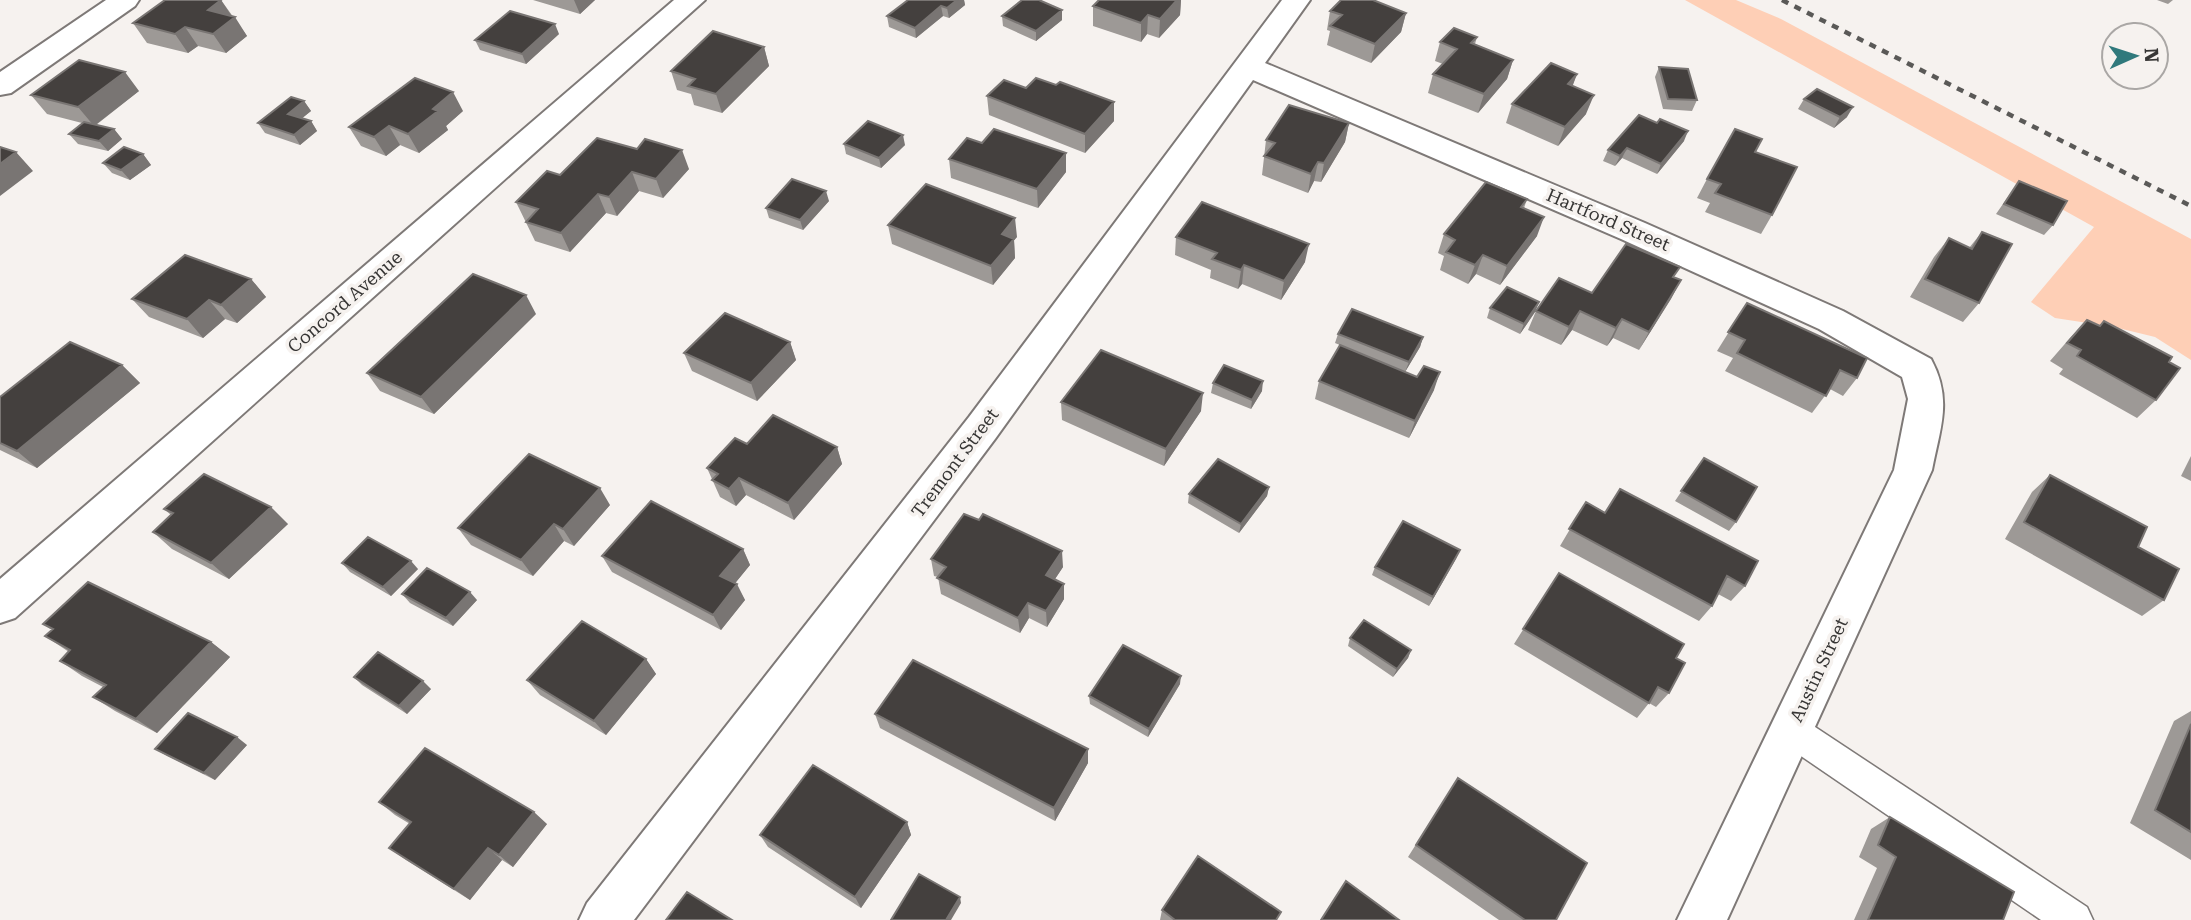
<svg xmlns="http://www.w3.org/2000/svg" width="2191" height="920" viewBox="0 0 2191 920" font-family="'Roboto Serif',serif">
  <rect width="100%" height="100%" fill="#f6f2ef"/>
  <path fill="#fecfb6" d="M1685,0H1736L1781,19L2191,239V360L2155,337L2114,327L2055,318L2031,302L2094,227Z"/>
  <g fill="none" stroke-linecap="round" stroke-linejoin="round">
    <g stroke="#7e7977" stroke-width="3">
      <path id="lane" d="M1791,714L1803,719L2087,907L2093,920H2041L1779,741L1774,730L1779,719Z"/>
    </g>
    <g stroke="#7e7977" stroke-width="4">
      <path id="street" d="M106,0H139L135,6L11,93L0,95V72Z
        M674,0H705L15,618L0,623V579Z
        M1282,0H1310L1265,63L1645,223L1843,311L1931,359C1953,400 1940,428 1932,470L1727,920H1677L1894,470L1908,399L1902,377L1819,329L1621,239L1253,80L995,439L634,920H579L587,903L969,417Z"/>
    </g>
    <use href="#lane" fill="#fff" fill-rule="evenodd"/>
    <use href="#street" fill="#fff" fill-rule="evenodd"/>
    <path stroke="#5a5957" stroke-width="4.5" stroke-dasharray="7 7" stroke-linecap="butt" d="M1782,0L2191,206"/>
  </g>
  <path fill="#9d9996" d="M221,0L247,36L226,53L198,46L188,53L147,43L133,23Z
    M533,0H595L580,14Z
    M908,0H964L965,5L949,18L943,16L916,38L889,27L887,16Z
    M1099,0H1181L1180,15L1159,38L1147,34L1141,42L1093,26V6Z
    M2157,0H2173L2168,4Z
    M1062,10V20L1036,41L1003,26L1002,16Z
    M1330,11L1406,13L1401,32L1371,63L1327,45L1330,31L1327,30Z
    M559,34L526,64L480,50L475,40Z
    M1477,37L1475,44L1513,60L1507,79L1478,113L1428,93L1433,74L1443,64L1435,61L1440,42Z
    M764,47L769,66L722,113L694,105L691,94L677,90L671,71Z
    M1659,67L1697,100L1692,111L1663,109L1655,77Z
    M1577,74L1572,86L1586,114L1558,146L1506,123L1512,104Z
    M1026,88L1114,102V121L1085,153L989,115L987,96Z
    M139,91L96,125L114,129L122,139L108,151L78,144L69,134L82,123L47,114L31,95Z
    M1804,99L1847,117L1834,128L1798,109Z
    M304,101L311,111L302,118L311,121L317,131L300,145L265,133L258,123Z
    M463,111L446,126L448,130L419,153L400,145L386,156L361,146L349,127Z
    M1349,123L1345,142L1321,182L1314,181L1308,193L1262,175L1266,140Z
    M1684,141L1657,174L1622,158L1615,166L1603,161L1608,150Z
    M844,144L905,145L881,168L846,154Z
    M1755,152L1772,215L1761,234L1705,212L1710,203L1697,198L1707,179Z
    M143,154L151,165L130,180L112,173L103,163Z
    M949,159L1066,172L1038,208L951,178Z
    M689,169L663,198L639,191L617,216L606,213L570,252L535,241L516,202L560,175Z
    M2019,181L2053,225L2044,235L1996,214Z
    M1527,199L1524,208L1537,236L1500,285L1476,274L1468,284L1440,270L1444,256L1438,253L1444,234Z
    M829,201L803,230L769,218L766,208Z
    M888,225L1017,237L1014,240L1015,258L993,285L892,244Z
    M1982,232L1979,303L1963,322L1910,297L1934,257L1949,238L1969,248Z
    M1176,237L1305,262L1281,300L1242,284L1238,289L1210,278L1211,270L1175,255Z
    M1674,277L1681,280L1639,350L1613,338L1607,346L1572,330L1561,345L1528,330L1536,311L1592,293Z
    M251,279L266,297L237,323L225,319L203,338L149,317L132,299Z
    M1539,302L1535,312L1520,334L1487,318L1490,308Z
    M1747,303L1857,378L1843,396L1830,389L1812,413L1725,371L1733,358L1717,351Z
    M536,314L434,414L380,391L367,373Z
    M2087,320L2099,326L2104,321L2169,362L2156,400L2137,418L2059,374L2063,369L2050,361L2070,338Z
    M1338,334L1423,337L1420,347L1405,372L1335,343Z
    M790,342L796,360L757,401L692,371L684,353Z
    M122,365L140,383L37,468L0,450V397Z
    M1319,381L1434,390L1409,438L1315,399Z
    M1213,383L1262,391L1251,409L1211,393Z
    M1061,402L1201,411L1164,466L1062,420Z
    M747,444L837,447L842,464L794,520L746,495L736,506L720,497L707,468Z
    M2191,456V481L2181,476Z
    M1704,458L1736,522L1729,531L1675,501Z
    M2050,475L2138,547L2164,600L2142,616L2005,539L2032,492Z
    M1269,487L1267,496L1239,533L1188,503L1189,494Z
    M1586,502L1745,586L1731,601L1718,594L1712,606L1699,621L1560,546Z
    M610,505L574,546L564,541L533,576L471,545L458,528Z
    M164,509L288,524L229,579L172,549L153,532L171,515Z
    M743,549L750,565L735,583L745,600L721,630L612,572L602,556Z
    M1460,550L1429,606L1372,575L1375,567Z
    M931,559L1063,567L1055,579L1064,584V599L1047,627L1029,618L1020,633L941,594L938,577L934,576Z
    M342,563L418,569L391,596L350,572Z
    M1559,573L1676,658L1669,693L1656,707L1649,703L1637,718L1514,644Z
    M402,594L477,600L453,626L410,603Z
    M43,624L211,642L230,657L157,733L115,711L93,697L103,687L82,676L60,661L69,652L45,636L52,630Z
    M1350,638L1411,650L1408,658L1393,677L1348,646Z
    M646,659L656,674L606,735L540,695L527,680Z
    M354,677L431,689L407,714L362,685Z
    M1180,684L1148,737L1090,704L1089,696Z
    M2191,711V860L2130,823L2174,721Z
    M875,714L1088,749V763L1055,821L880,728Z
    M247,745L215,780L167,756L155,749Z
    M1458,778L1556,920H1499L1408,857Z
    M379,802L547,824L513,867L502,860L470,900L406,860L389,848L410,824L395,815Z
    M1890,817L2003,920H1854L1877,868L1859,857L1871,829Z
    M907,822L911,835L861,908L768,847L760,835Z
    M1162,910L1277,920H1160Z"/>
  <path fill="#797573" d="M221,0L233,18L235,17L247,36L226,53L213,34L208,10Z
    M574,0H595L580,14Z
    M957,0H964L965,5L949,18L947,8Z
    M1177,0H1181L1180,15L1159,38L1160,19Z
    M941,6L943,16L916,38L915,28Z
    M1062,10V20L1036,41V31Z
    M1406,13L1401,32L1371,63L1375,44Z
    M1148,15L1147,34L1141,42V23Z
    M555,24L559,34L526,64L522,54Z
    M185,27L198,46L188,53L175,34Z
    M764,47L769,66L722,113L716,94Z
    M1513,60L1507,79L1478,113L1484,94Z
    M125,72L139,91L94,126L78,107Z
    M1577,74L1570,93L1568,84Z
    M453,92L463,111L446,126L448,130L419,153L408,134L433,109Z
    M1594,95L1586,114L1558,146L1565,127Z
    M304,101L311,111L295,124L288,114Z
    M1114,102V121L1085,153V134Z
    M1853,107L1847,117L1834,128L1840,117Z
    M311,121L317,131L300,145L294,135Z
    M1349,123L1345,142L1321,182L1324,163Z
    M389,126L400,145L386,156L374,137Z
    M114,129L122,139L108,151L99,141Z
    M1688,131L1684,141L1657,174L1661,164Z
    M903,135L905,145L881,168L879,158Z
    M1627,148L1622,158L1615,166L1620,156Z
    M682,150L689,169L663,198L656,179Z
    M16,152L33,171L0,196V164Z
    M1066,153V172L1038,208L1037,189Z
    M143,154L151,165L130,180L121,170Z
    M1318,162L1314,181L1308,193L1311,174Z
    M632,172L639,191L617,216L609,197Z
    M826,191L829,201L803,230L800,220Z
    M598,194L606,213L570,252L561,233Z
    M1544,217L1537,236L1500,285L1507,266Z
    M1015,218L1017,237L1014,240L1015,258L993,285L991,266L1002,234Z
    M1309,244L1305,262L1281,300L1284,281Z
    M1483,255L1476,274L1468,284L1475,265Z
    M1244,265L1242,284L1238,289L1241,270Z
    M251,279L266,297L237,323L221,305Z
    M1681,280L1671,299L1639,350L1649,332Z
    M526,295L536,314L434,414L421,397Z
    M209,300L225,319L203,338L187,319Z
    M1539,302L1535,312L1520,334L1524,324Z
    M1580,311L1572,330L1561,345L1569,327Z
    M1622,319L1613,338L1607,346L1616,328Z
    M1423,337L1420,347L1405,372L1409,362Z
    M790,342L796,360L757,401L751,383Z
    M122,365L140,383L37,468L17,451Z
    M1440,372L1434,390L1409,438L1415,421Z
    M1263,381L1262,391L1251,409L1252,400Z
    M1203,393L1201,411L1164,466L1166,449Z
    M837,447L842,464L794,520L788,503Z
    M739,478L746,495L736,506L729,489Z
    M1269,487L1267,496L1239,533L1241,524Z
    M600,488L610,505L574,546L563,529Z
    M271,507L288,524L229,579L211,563Z
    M554,524L564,541L533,576L521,560Z
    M743,549L750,565L728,592L720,576Z
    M1460,550L1456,559L1429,606L1433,597Z
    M1062,551L1063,567L1047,591L1046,575Z
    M411,561L418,569L391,596L383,587Z
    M737,584L745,600L721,630L713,615Z
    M1064,584V599L1047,627L1046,611Z
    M470,592L477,600L453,626L446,618Z
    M1028,603L1029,618L1020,633L1018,618Z
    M211,642L230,657L157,733L136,719Z
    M1411,650L1408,658L1393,677L1397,669Z
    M646,659L656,674L606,735L594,721Z
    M1181,676L1180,684L1148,737L1149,729Z
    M423,681L431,689L407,714L399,706Z
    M237,737L247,745L215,780L204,773Z
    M1088,749V763L1055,821L1054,808Z
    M534,812L547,824L513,867L499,855Z
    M907,822L911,835L861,908L855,897Z
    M488,848L502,860L470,900L454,889Z
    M960,897L961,903L951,920H946Z"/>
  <path fill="#44403e" stroke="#797573" stroke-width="2" d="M165,0H221L208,10L235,17L213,34L185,27L175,34L133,23Z
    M908,0H957L947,8L941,6L915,28L887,16Z
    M1022,0H1039L1062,10L1036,31L1002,16Z
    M1099,0H1177L1160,19L1148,15L1141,23L1093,6Z
    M1341,0H1373L1406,13L1375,44L1330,26L1342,15L1330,11Z
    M510,11L555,24L522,54L475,40Z
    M1454,28L1477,37L1471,43L1513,60L1484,94L1433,74L1457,49L1440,42Z
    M713,31L764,47L716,94L688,86L695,79L671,71Z
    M79,60L125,72L78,107L31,95Z
    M1551,63L1577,74L1568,84L1594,95L1565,127L1512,104Z
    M1659,67L1688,69L1697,100L1668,99Z
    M415,78L453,92L433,109L438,111L408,134L389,126L374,137L349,127Z
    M1036,78L1056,85L1060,82L1114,102L1085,134L987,96L1004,80L1026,88Z
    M1817,89L1853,107L1840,117L1804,99Z
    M291,97L304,101L288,114L311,121L294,135L258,123Z
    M1289,105L1349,123L1324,163L1318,162L1311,174L1264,156L1275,143L1266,140Z
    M1639,115L1657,123L1660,119L1688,131L1661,164L1627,148L1620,156L1608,150Z
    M868,121L903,135L879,158L844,144Z
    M84,122L114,129L99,141L69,134Z
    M994,129L1066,153L1037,189L949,159L967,138L982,143Z
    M1735,129L1762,139L1755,152L1797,167L1772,215L1715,193L1721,184L1707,179Z
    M597,138L637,149L645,139L682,150L656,179L632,172L609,197L598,194L561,233L526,222L538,209L516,202L547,171L560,175Z
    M0,147L16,152L0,164Z
    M124,147L143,154L121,170L103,163Z
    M792,179L826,191L800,220L766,208Z
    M2019,181L2067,201L2053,225L2004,204Z
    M1486,182L1527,199L1521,207L1544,217L1507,266L1483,255L1475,265L1446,252L1455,240L1444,234Z
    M926,184L1015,218L1002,234L1014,239L991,266L888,225Z
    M1202,202L1309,244L1284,281L1244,265L1241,270L1212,259L1217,253L1176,237Z
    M1982,232L2012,244L1979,303L1925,279L1949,238L1972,249Z
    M1626,244L1680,267L1673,277L1681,280L1649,332L1622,319L1616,328L1580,311L1569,327L1536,311L1559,278L1592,293Z
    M185,255L251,279L221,305L209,300L187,319L132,299Z
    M473,274L526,295L421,397L367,373Z
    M1507,287L1539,302L1524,324L1490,308Z
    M1747,303L1867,358L1857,378L1840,370L1826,396L1737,353L1745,340L1728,332Z
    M1352,309L1423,337L1409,362L1338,334Z
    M725,313L790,342L751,383L684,353Z
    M2087,320L2100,326L2104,321L2172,357L2169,362L2180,368L2156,400L2077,356L2081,350L2067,343Z
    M70,342L122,365L17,451L0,443V397Z
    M1340,345L1417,377L1424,366L1440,372L1415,421L1319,381Z
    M1101,350L1203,393L1166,449L1061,402Z
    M1224,365L1263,381L1252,400L1213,383Z
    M773,415L837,447L788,503L739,478L729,489L712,480L718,474L707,468L735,438L747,444Z
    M529,454L600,488L563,529L554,524L521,560L458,528Z
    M1704,458L1757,487L1736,522L1681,491Z
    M1218,459L1269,487L1241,524L1189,494Z
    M204,474L271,507L211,563L153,532L173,513L164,509Z
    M2050,475L2147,527L2138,547L2179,569L2164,600L2024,522Z
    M1620,489L1758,561L1745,586L1727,576L1712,606L1569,529L1586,502L1605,513Z
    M651,501L743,549L720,576L737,584L713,615L602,556Z
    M964,514L979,520L983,514L1062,551L1046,575L1064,584L1046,611L1028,603L1018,618L937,578L946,567L931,559Z
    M1403,521L1460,550L1433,597L1375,567Z
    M368,537L411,561L383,587L342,563Z
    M427,568L470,592L446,618L402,594Z
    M1559,573L1684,644L1676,658L1685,663L1669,693L1658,687L1649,703L1523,629Z
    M88,582L211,642L136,719L93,697L106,685L60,661L70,650L45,636L53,629L43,624Z
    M1364,620L1411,650L1397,669L1350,638Z
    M582,621L646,659L594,721L527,680Z
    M1123,645L1181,676L1149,729L1089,696Z
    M378,652L423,681L399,706L354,677Z
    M913,660L1088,749L1054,808L875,714Z
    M188,713L237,737L204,773L155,749Z
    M2191,724V832L2155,810Z
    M425,748L534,812L499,855L488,848L454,889L389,848L411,822L379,802Z
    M813,765L907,822L855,897L760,835Z
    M1458,778L1587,863L1556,920H1525L1416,845Z
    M1890,817L2014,892L2003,920H1868L1896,857L1878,845Z
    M1198,856L1281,912L1276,920H1175L1162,910Z
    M919,874L960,897L946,920H891Z
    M1346,881L1399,920H1321Z
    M687,892L732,920H666Z"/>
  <g text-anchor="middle" stroke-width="7" stroke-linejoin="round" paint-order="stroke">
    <g font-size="18" fill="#373635" stroke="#f6f2ef">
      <text transform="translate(1608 220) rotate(23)" y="6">Hartford Street</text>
      <text transform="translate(345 302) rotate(-41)" y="6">Concord Avenue</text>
      <text transform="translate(955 463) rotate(-53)" y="6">Tremont Street</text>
      <text transform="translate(1819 670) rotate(-65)" y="6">Austin Street</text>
    </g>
  </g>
  <g transform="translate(2135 56) rotate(87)"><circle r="33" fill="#f6f2ef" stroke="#aaa7a5" stroke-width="2"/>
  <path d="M0-5L12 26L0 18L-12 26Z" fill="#30797c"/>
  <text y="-10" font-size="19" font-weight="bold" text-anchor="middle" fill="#373635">N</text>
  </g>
</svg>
